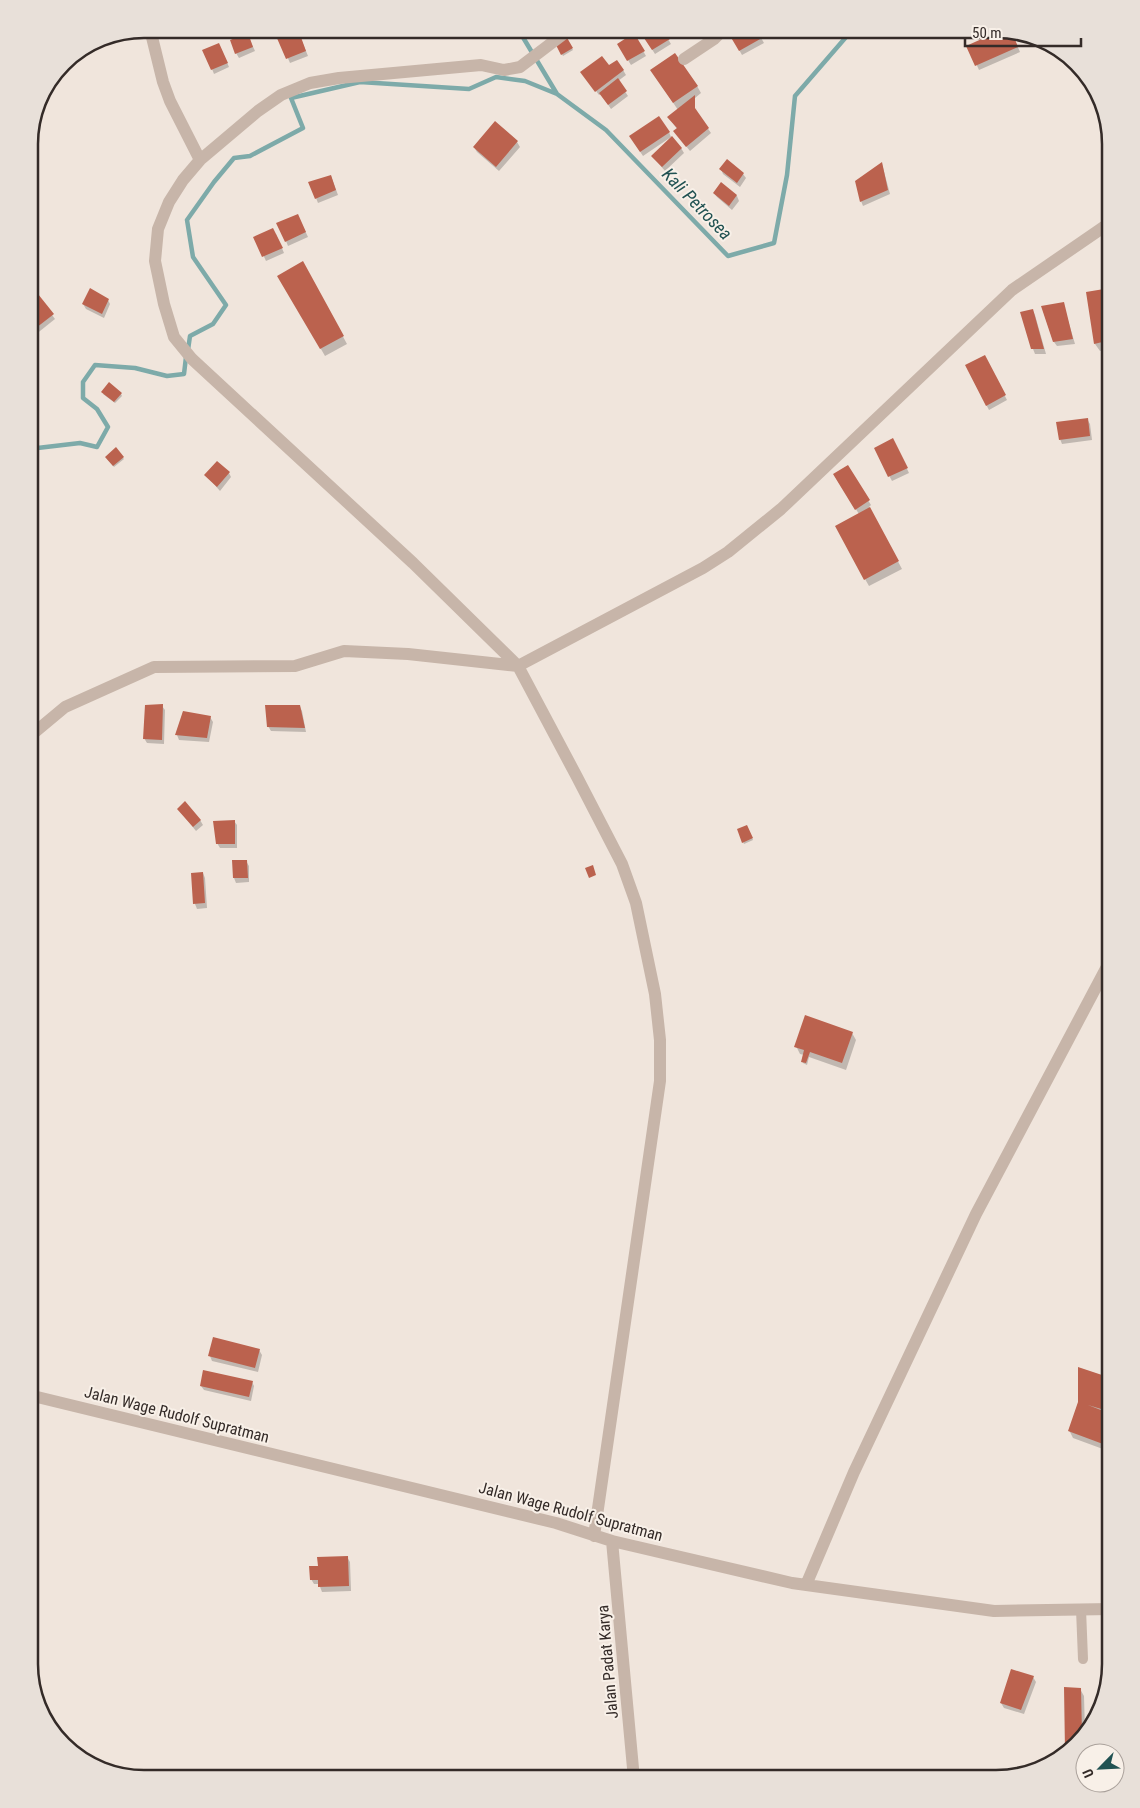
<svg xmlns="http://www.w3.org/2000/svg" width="1140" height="1808" viewBox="0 0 1140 1808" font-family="'Roboto Condensed',sans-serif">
  <rect width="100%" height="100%" fill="#f0e5dc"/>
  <path fill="#0003" d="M275,29H297L308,56L290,63Z
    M429,29H449L445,39L431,34Z
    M639,29H662L671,44L655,54Z
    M729,29H756L764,43L742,55L728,30Z
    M965,29H985L969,37Z
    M1006,30L1011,31L1020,52L979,70L968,46Z
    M634,35L646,56L631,65L618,44Z
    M566,38L573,50L563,56L556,44Z
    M250,40L255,51L239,58L236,53Z
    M221,49L229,67L214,74L212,69Z
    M609,67L623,70L626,75L618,81L628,96L611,109L601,94L599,95L585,76Z
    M656,77L697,86L701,93L695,98V115H697L696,100L697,113L711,133L690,151L677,135V129L672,122L678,110Z
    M495,123L517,142L520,147L499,171L477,152L474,147Z
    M669,132L671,137L643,156L633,141Z
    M681,148L684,153L665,171L653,157Z
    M727,161L743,174L746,178L740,187L723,174L721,169Z
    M882,164L890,194L863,206L861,201Z
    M331,176L338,195L318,203L316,198Z
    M722,184L737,196L739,201L732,210L717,197L714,193Z
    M300,220L308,237L288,246L286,241Z
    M276,234L284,253L266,261L255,237Z
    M303,263L347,344L325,356L279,276Z
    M1109,289L1111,293V348L1100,351L1095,344L1088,293Z
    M38,296L55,319L35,335L29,327V303Z
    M108,300L110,304L104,318L86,309L83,304Z
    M1063,303L1075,344L1057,346L1054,342Z
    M1033,311L1035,315L1046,354H1035L1033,349Z
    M984,356L1007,400L989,410L966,366Z
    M103,394H121L122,396L115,403Z
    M1087,419L1090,424L1092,440L1062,444L1060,439Z
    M895,444L909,473L892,481L875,449Z
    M123,458L124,459L114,467L107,459Z
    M847,466L871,505L869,507L902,569L869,586L865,579L859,514L834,475Z
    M229,473L231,477L220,491L206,475Z
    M162,706L165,710L164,744L147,743L144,738Z
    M300,707L302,711L306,732L271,731L268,726Z
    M183,712L210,717L213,722L209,742L179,740L177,735Z
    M178,809L200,820L203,825L196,831Z
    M234,821L237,825V848H220L217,843Z
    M747,826L753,840L744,844L738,830Z
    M246,861L249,866V882L236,883L234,878L233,862Z
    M203,873L205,878L207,908L197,909L195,904L193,874Z
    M852,1033L856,1040L846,1070L809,1057L807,1065L803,1063L802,1061L804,1055L800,1054L796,1046Z
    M259,1350L262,1355L258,1372L212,1361L210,1356Z
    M1080,1369L1111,1379V1452L1073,1438L1069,1430L1080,1402Z
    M252,1382L254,1386L251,1401L204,1390L201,1386Z
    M29,1452L31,1453L35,1460L29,1497Z
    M347,1557L350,1562L351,1591L322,1592L319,1584H314L311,1579L319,1567Z
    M1033,1677L1036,1682L1024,1714L1004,1708L1001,1703Z
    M1080,1689L1084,1696L1085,1732L1066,1749Z"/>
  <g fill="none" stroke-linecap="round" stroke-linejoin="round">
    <path stroke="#7daaa9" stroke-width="4.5" d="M518,29L557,94L606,130L728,256L774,243L787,175L795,96L853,29
      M188,350L190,336L213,324L226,305L193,257L187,220L214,182L234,158L250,156L303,128L291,98L360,82L469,89L496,77L525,81L557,94
      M29,449L80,443L97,447L108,427L97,409L83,398V382L95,365L135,368L167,376L184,374L186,357"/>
  </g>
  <path fill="#bb624e" d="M273,29H298L306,51L286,59Z
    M425,29H445L443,35Z
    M638,29H664L670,39L652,50Z
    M726,29H757L762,38L739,51Z
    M1004,29L1012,32L1018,47L975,66L966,46Z
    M248,33L253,47L235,54L230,40Z
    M634,33L645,51L627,61L617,44Z
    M566,36L573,48L561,55L555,43Z
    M219,43L228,63L211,70L202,50Z
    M675,53L698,86L673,103L650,70Z
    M602,56L609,65L617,60L624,70L595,92L580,72Z
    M618,78L627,91L608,105L599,93Z
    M695,95V108L709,128L686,147L673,131L677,128L667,117Z
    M659,116L670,132L640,152L629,136Z
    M495,121L518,141L496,167L473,147Z
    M672,136L682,148L662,167L651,156Z
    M727,159L744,173L737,183L719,169Z
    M882,162L888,190L860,202L855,181Z
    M331,175L336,190L315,199L308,182Z
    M721,182L737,195L729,206L713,193Z
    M298,214L306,232L285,242L276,223Z
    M273,228L283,248L262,257L253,237Z
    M303,261L344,336L320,349L277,276Z
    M90,288L109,299L102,314L82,304Z
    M1110,288L1111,340L1094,344L1086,292Z
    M38,294L54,314L32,331L29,327V301Z
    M1064,302L1073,339L1053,342L1041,306Z
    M1033,309L1044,349H1031L1020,312Z
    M985,355L1006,395L986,406L965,365Z
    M109,382L122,393L114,402L101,392Z
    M1088,418L1090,436L1059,440L1056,422Z
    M893,438L908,468L888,477L874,448Z
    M116,447L124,457L113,466L105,457Z
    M217,461L230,472L217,487L204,475Z
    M848,465L870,500L855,510L833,474Z
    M870,507L899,561L864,580L835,526Z
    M163,704L162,740L143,739L145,705Z
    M265,705H300L305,728L267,727Z
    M183,711L211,716L207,738L175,735Z
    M185,801L201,820L193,827L177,809Z
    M235,820V844H216L213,821Z
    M747,825L753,838L742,843L737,829Z
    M232,860H247L248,878H233Z
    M593,865L596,875L589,878L585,868Z
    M203,872L205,903L193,904L191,873Z
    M805,1015L853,1032L842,1063L810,1052L806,1063L801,1062L804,1050L794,1047Z
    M213,1337L260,1349L255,1368L208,1356Z
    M1078,1367L1111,1378V1412L1088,1405L1111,1414V1447L1068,1431L1078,1402Z
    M203,1370L253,1381L249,1397L200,1386Z
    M348,1556L349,1586L318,1587V1580H310L309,1566H318L317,1557Z
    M1011,1669L1034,1676L1021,1710L1000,1703Z
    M1064,1687L1081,1688L1082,1735L1065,1751Z"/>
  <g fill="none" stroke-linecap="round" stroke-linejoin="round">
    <path stroke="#c7b5a9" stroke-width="10" d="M1081,1609L1083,1659"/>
    <path stroke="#c7b5a9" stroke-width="12" d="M150,29L163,82L170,101L200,160
      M570,29L520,67L504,70L481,65L339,78L310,83L281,95L258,111L200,160L183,180L169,202L158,229L155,261L164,304L174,337L192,359L413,563L518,666L577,777L622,864L636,903L655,994L660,1040V1081L594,1536
      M684,59L714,39L718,35L719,29
      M29,737L65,707L154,667L295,666L344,651L408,654L518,666L703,568L728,552L781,509L1012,290L1111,222
      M29,1395L556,1523L612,1541L792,1583L994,1611L1111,1609
      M612,1541L634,1779
      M806,1585L854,1472L976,1214L1111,959"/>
  </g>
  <g text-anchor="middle" stroke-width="4" stroke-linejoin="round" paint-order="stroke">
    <g font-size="16" fill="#342b28" stroke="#f8f0e8">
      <text transform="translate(177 1414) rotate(14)" y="6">Jalan Wage Rudolf Supratman</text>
      <text transform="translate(571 1511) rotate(15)" y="6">Jalan Wage Rudolf Supratman</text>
      <text transform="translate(607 1662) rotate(-95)" y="6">Jalan Padat Karya</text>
    </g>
    <g font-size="18" font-style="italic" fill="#215252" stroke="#f8f0e8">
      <text transform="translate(697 204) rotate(46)" y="6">Kali Petrosea</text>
    </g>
  </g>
  <path d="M0 0H1140V1808H0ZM144 38H996A106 106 0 0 1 1102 144V1664A106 106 0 0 1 996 1770H144A106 106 0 0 1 38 1664V144A106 106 0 0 1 144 38Z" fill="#e8e0d9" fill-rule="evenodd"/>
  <path fill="none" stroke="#342b28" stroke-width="2.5" d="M144 38H996A106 106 0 0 1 1102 144V1664A106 106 0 0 1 996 1770H144A106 106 0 0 1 38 1664V144A106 106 0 0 1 144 38Z"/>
  <g transform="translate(1100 1768) rotate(246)"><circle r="24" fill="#f8f0e8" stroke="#aaa19b"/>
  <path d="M0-4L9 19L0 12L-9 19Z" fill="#215252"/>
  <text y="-8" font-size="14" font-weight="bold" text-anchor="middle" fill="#342b28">U</text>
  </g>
  <path d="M965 38v8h116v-8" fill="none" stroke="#342b28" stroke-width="2.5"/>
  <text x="972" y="38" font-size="15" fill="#342b28" stroke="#f8f0e8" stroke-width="4" paint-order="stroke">50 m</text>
</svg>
